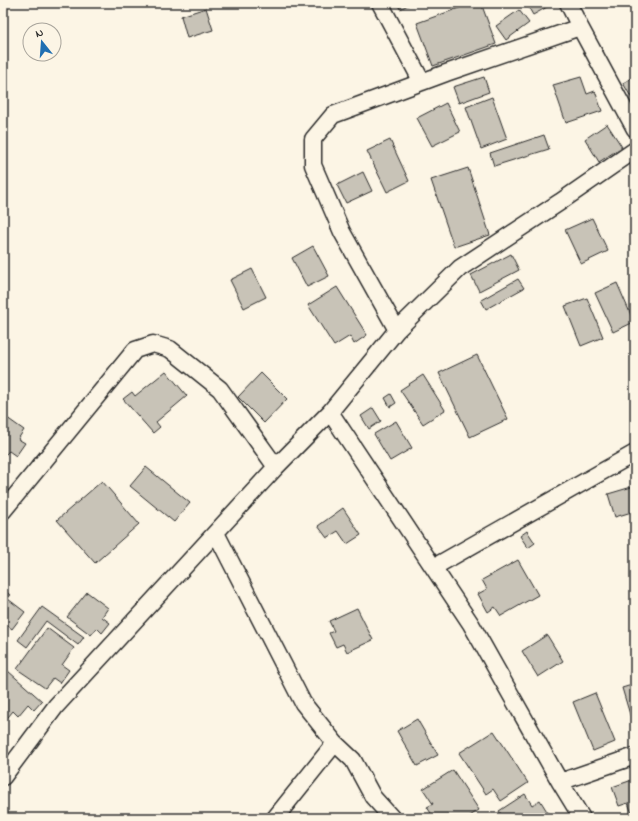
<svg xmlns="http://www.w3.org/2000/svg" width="638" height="821" viewBox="0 0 638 821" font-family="'Indie Flower',sans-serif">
  <rect width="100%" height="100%" fill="#fcf5e5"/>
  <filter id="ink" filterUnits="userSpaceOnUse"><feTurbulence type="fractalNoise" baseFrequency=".025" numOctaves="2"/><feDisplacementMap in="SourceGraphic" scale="8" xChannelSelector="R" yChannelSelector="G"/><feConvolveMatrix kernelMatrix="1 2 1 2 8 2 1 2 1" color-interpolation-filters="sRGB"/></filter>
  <g filter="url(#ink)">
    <path fill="#c8c3b7" stroke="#2b2b2b" d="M397,3H412L400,9Z
      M473,3H481L496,44L433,66L417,23Z
      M526,3H554L533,15Z
      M206,8L213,30L187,38L181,16Z
      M519,10L529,23L506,40L496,26Z
      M635,76V104L623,83Z
      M484,77L489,92L459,103L453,87Z
      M581,77L587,94L595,91L602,111L566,123L553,85Z
      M492,97L507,139L481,149L466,107Z
      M446,103L460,132L432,146L417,118Z
      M607,124L622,147L599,162L585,139Z
      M544,135L549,149L494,166L490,153Z
      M390,140L409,181L387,192L367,151Z
      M468,168L490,235L454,247L431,180Z
      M363,172L372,191L346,203L337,185Z
      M592,218L608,251L581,264L565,230Z
      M313,246L329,276L307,287L292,258Z
      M511,254L519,270L479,291L471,275Z
      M252,269L266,297L244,308L230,280Z
      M518,279L524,288L486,309L481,300Z
      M617,283L634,322L613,332L595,293Z
      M337,287L367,335L354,344L350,336L334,346L308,305Z
      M587,298L603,337L581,346L565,306Z
      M477,355L508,419L470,437L439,373Z
      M166,371L187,396L156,422L160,427L153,433L123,399L132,392L135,396Z
      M261,373L287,399L264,423L238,397Z
      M423,375L445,410L423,424L400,390Z
      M391,394L396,403L390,407L385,398Z
      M373,408L381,421L369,429L361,416Z
      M3,415L24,430L18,439L25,443L16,456L9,451L3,457Z
      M396,421L412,448L390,461L374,434Z
      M146,467L190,503L174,522L130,486Z
      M102,481L139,524L95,563L57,520Z
      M635,486V511L615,517L608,494Z
      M343,508L361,535L347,544L338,531L327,538L318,526Z
      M527,531L535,543L528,548L520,536Z
      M518,560L538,595L501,616L495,607L488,612L478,594L487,589L482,580Z
      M3,589L10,595L8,599L25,612L12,629L3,622Z
      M87,592L108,608L102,617L110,623L102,633L97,628L91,635L67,617Z
      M42,607L84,637L78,645L46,621L27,647L18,640Z
      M357,608L373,640L347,652L343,644L336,647L329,633L334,631L329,621Z
      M47,628L74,648L62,665L69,670L60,683L53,678L45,688L17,669Z
      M547,635L563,661L538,677L522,651Z
      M8,671L42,701L34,710L28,704L18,716L13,711L4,722L3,676Z
      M635,684V717L631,718L622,688Z
      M595,693L615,742L593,751L573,702Z
      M417,719L438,755L417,766L397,731Z
      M494,731L528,783L501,801L493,789L486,794L459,753Z
      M453,770L479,810L467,818H445L444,817L434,818L427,807L433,804L423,789Z
      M635,779V815L633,816L628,803L619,806L612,787Z
      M525,794L532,805L540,800L548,813L541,818H503L499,811Z"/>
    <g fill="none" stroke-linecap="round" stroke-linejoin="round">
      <g stroke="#2b2b2b" stroke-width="19">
        <path id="minor" d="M380,3L422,82
          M568,3L580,27L635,129
          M397,330L342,232L313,165V139L333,115L446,73L580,27
          M330,412L471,624L560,782L582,818
          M3,511L135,350L153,344L170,349L220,389L276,467
          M216,533L303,703L335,743L353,760L373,797L392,818
          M434,567L635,453
          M3,777L56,706L276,467L330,412L397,330L460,268L560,202L635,150
          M560,782L635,756
          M275,818L335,743"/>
      </g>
      <use href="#minor" stroke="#fcf5e5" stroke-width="16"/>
    </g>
  </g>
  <rect width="638" height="821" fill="none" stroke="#fcf5e5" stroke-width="16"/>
  <rect x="8" y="8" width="622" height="805" fill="none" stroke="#2b2b2b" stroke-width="1.5" filter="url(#ink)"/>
  <g transform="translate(42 42) rotate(343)"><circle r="19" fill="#fcf5e5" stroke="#a8a49b"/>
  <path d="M0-3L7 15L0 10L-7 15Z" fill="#1f6fb2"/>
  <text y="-6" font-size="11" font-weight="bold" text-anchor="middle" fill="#2b2b2b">N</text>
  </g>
</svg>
